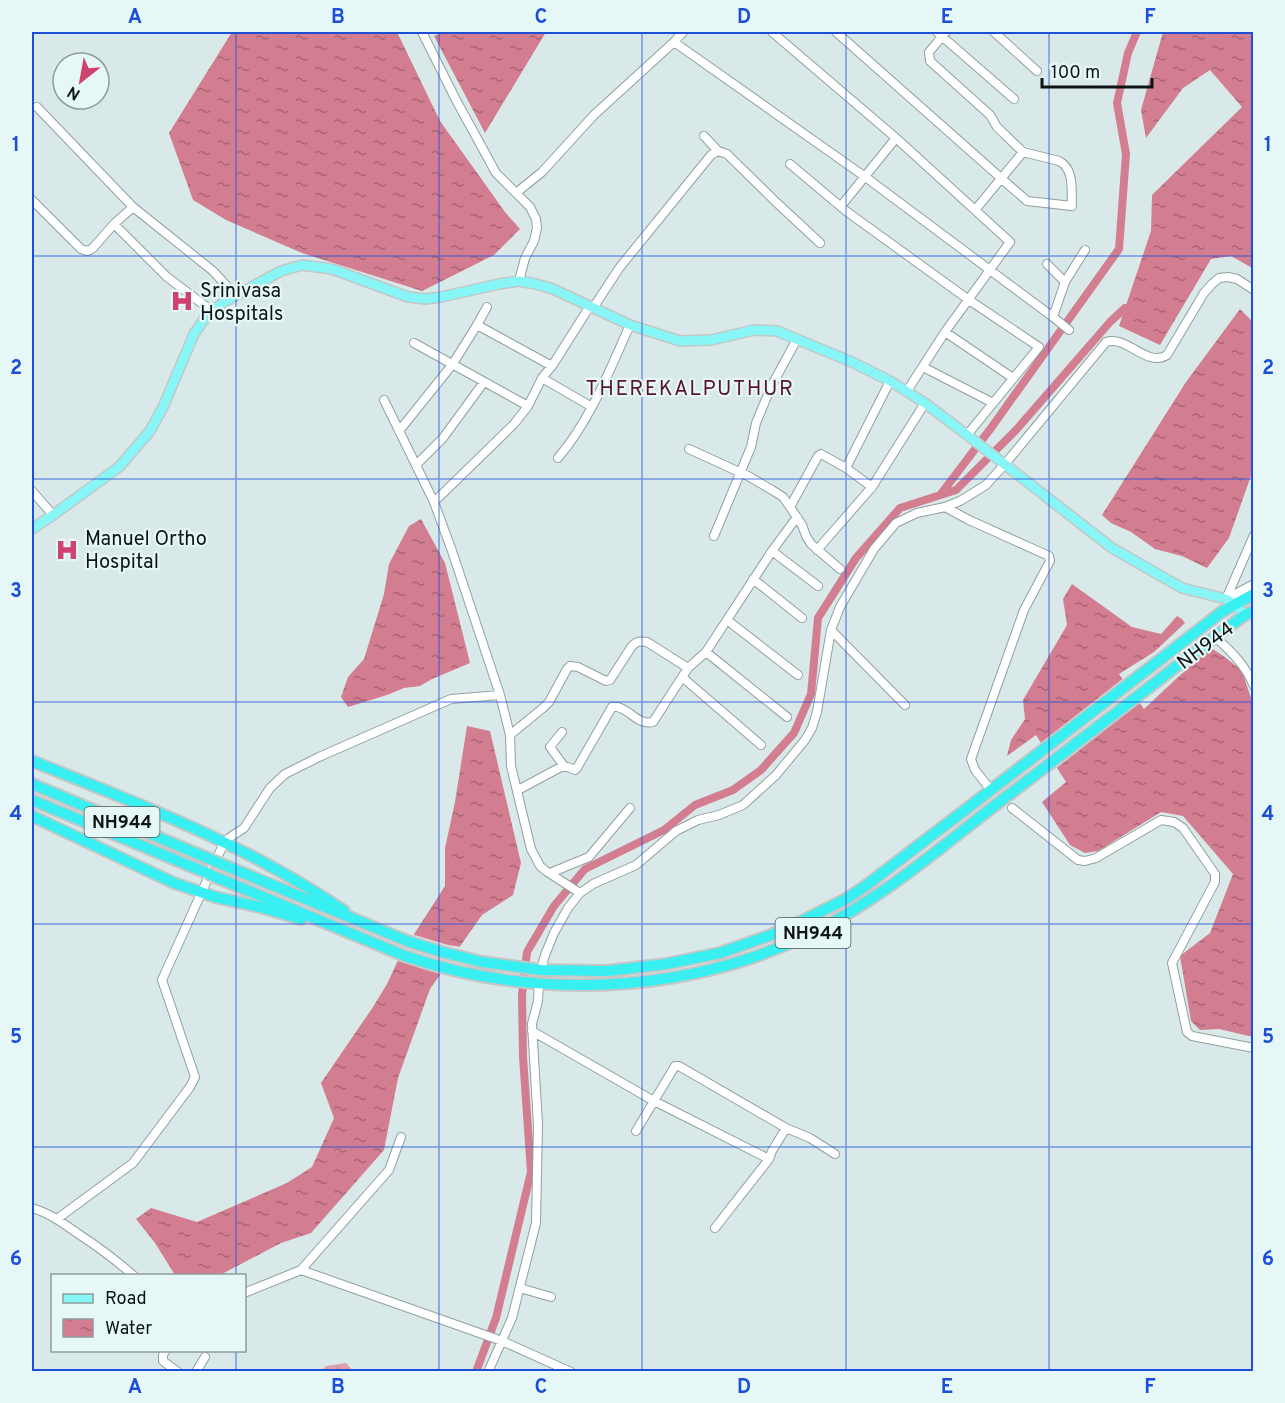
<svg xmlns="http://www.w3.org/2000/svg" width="1285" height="1403" viewBox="0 0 1285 1403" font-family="Overpass,sans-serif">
  <defs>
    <pattern id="wetland-marsh" width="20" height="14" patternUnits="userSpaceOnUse" patternTransform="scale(1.5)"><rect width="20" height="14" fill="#dca0ac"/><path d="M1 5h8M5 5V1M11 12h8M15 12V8" fill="none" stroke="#bc8993"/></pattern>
    <pattern id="water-ripples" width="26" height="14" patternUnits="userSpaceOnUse" patternTransform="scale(1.5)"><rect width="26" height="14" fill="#d37d91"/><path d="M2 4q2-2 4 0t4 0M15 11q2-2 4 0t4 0" fill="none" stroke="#aa6575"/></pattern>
  </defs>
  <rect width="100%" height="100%" fill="#d9e9e9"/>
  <path fill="url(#wetland-marsh)" d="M346,1363L353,1371H321L326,1366Z"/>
  <path fill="url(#water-ripples)" d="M232,32H397L440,121L505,212L520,229L494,255L422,291L302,253L226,220L193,200L169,133Z
    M443,32H546L485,133L434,36Z
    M1163,32H1253L1254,269L1231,256L1211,259L1160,345L1119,326L1151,231L1152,195L1242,107L1210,70L1183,88L1146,138L1141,110Z
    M1240,309L1253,322V470L1229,538L1207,568L1182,556L1155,549L1131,532L1111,523L1102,515L1186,382Z
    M421,519L445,563L470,663L432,679L420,686L404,688L387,695L348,707L341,697L348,677L364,659L384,594L389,564L409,526Z
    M1072,584L1132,627L1161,634L1177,616L1182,619L1185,623L1154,652L1119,674L1144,709L1177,678L1211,648L1225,657L1242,671L1254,707L1253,1037L1219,1029L1200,1030L1191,1021L1180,956L1210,933L1233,874L1183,816L1161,812L1098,851L1085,853L1070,845L1042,802L1066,782L1036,735L1007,756L1011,740L1025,719L1023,700L1067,625L1063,599Z
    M467,726L490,731L521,863L513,895L482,915L430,989L398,1078L384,1150L311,1233L281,1243L220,1275H175L155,1243L136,1219L151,1208L197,1222L287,1183L312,1167L334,1118L321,1083L373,1007L387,984L400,956L445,886V848L455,802Z"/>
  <path fill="#d9e9e9" d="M1125,677L1142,701L1054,770L1038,745Z
    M411,934L448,945L461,947L459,953L443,975L395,960Z"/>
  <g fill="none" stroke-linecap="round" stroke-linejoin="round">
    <path stroke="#d37d91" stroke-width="8" d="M941,494L991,428L1119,249L1126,154L1117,103L1128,53L1137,32
      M476,1372L496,1318L531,1172L523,1057L522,995L527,952L554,906L585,869L664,830L695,805L733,790L761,770L794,733L811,694L818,618L856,558L900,508L956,490L1017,429L1110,322L1125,308"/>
    <g stroke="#90a0a0" stroke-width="10">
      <path id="minor" d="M422,32L456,100L496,173L530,207L536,219L537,228L534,241L525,258L519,281
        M772,32L896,138L1010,242L945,332L907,391
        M836,32L1027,201L1072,206C1071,191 1075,169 1059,161L1023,152L997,127L990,115L930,61L929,52L946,32
        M937,32L1014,99
        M994,32L1037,71
        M674,42L864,176L1053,317L1065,282L1085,250
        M37,107L133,207L213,271L235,295
        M704,136L718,151
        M790,164L846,211L969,300L1039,347L967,435
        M516,193L542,172L594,115L674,42L683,32
        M32,200L81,249L87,251L92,249L114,224L133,207
        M841,206L896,138
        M976,209L1023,152
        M114,224L167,277L212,311
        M1047,264L1065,282
        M593,308L620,267L711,155L718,151L727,154L777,203L820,243
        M1053,317L1069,330
        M477,325L552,366
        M945,332L1013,378
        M414,343L528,406
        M923,367L993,403
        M542,378L592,407
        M384,400L434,502L452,551L500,695L510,735L511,766L531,849L540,866L546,871L580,893
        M399,431L452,365L477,325L487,307
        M689,449L748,476L772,490L783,497L790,507
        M558,458C591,419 609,371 630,325
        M416,465L443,438L484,382
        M872,487L846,468L890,381
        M32,491L53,515
        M434,502L514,424L528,406L542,378L552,366L590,306
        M945,507L969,520L1049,556L1050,561L1024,610L971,759L975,770L991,790
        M714,536L751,447L756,423L771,387L797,339
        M817,550L872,487L925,403
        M772,551L818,586
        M840,569L811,544L806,536L802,525L790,507L818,456L821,454L846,468
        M753,579L802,618
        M1226,599L1254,535
        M1226,599L1254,584
        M727,620L798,675
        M831,630L905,705
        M1215,637C1231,651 1246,666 1254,686
        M706,652L787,717
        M682,677L761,745
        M562,732L550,747L564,766
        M510,735L543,708L549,702L567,669L570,666L578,667L606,681L610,680L632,646C637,641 640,641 647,642L688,668
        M518,790L561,767H568L575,770L577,768L612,707C628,705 636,726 653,722L688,668L706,652L772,551L797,517
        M1012,808L1078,860L1085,861L1096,858L1161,820L1174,822L1183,828L1215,874V882L1172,963L1187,1032L1192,1036L1254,1048
        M550,873L589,857L630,808
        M541,970L545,955L554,933L568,908L580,893L593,884L636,865L676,831L698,820L719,815L743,805L776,775L805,740L812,728L817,712L831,630L840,607L874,549L896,523L917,513L945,507L960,501L986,485L1005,464L1106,342C1127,335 1147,368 1167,355L1204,293L1212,284L1219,278L1228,277L1237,279L1254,290
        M532,1031L654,1101L769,1159
        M636,1131L675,1066H679L786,1128L810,1138L835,1154
        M32,1208C49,1213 63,1223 77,1233C97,1246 116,1260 134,1276
        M57,1219L133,1163L190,1087L195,1077L162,980L222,847L229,838L244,828L270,788L285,774L319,757L451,699L500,695
        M715,1228L769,1159L772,1151L786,1128
        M301,1270L389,1170L401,1137
        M520,1288L551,1297
        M244,1293L301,1270L502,1341L571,1372
        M166,1350L163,1355V1361L178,1372
        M196,1372L205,1357
        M488,1372L512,1318L536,1223L538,1125L532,1024L538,1001L539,984"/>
    </g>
    <g stroke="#c5c7c7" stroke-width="12">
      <path id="major" d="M32,529L53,515L119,467L150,431L163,407L194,334L207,315L224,302L281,271L302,265L332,269L408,297L426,299L441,297L499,284L519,281L536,284L553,289L630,325L680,341L711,340L754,330L777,331L852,362L890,381L925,403L967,435L1112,548L1182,588L1226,599L1234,604L1245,615"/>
    </g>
    <g stroke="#c5c7c7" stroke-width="14">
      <path id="highway" d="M32,761C139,804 248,845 344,911
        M32,784L212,860
        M32,800L207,873
        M32,816L174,883L215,897L260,907L301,919
        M219,863L407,941L442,952L482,962L541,970L607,971L666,964L720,953L771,935L800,922L846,899L864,887L961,813L1223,611L1254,594
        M213,876L405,956C537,1001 687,994 812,933C877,901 933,854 989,810C1038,772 1088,734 1138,696C1173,669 1208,641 1245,615L1254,611"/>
    </g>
    <use href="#minor" stroke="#fff" stroke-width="8"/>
    <use href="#major" stroke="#88f5f7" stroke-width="9"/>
    <use href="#highway" stroke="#38eff2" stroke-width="10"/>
    <g stroke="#c5c7c7" stroke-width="14" stroke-linecap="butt">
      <path id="highway-bridge" d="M212,860L219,863
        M207,873L213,876"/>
    </g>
    <use href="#highway-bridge" stroke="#38eff2" stroke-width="10"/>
  </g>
  <path fill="none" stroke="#1d4ed8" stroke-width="1.5" stroke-opacity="0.55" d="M236,32V1276M439,32V1372M642,32V1372M846,32V1372M1049,32V1372M32,256H1254M32,479H1254M32,702H1254M32,924H1254M32,1147H1254M236,1350V1372"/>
  <defs>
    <g id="hospital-bare" transform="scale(1.8)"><path d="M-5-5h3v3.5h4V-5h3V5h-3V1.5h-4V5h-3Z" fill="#cf426f" stroke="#e6f7f7" stroke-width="2.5" paint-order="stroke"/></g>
  </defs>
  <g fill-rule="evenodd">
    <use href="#hospital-bare" x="182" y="301"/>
    <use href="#hospital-bare" x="67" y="550"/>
  </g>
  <g text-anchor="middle" stroke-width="4.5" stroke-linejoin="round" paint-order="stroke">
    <g fill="#e6f7f7" stroke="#4f5858" stroke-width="1.5">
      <rect x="84.5" y="807" width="75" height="30" rx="4.5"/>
      <rect x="775.5" y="918" width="75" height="30" rx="4.5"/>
    </g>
    <g font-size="18" font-weight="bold" fill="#0e1414">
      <text x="122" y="828">NH944</text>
      <text x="813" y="939">NH944</text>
    </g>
    <g font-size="20" fill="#0e1414" stroke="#e6f7f7" text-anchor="start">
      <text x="200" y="297">Srinivasa<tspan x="200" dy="23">Hospitals</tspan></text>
      <text x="85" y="545">Manuel Ortho<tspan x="85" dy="23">Hospital</tspan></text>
    </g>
    <g font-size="20" fill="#0e1414" stroke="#e6f7f7">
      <text transform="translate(1205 645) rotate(-37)" y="7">NH944</text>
    </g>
    <g font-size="21" letter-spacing="1.5" fill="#58152b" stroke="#e6f7f7">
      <text x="690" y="395">THEREKALPUTHUR</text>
    </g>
  </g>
  <rect width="1285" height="1403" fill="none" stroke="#e6f7f7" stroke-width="66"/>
  <rect x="51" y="1274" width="195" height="78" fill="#e6f7f7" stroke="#909c9c" stroke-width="1.5"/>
  <rect x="63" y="1294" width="30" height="9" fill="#88f5f7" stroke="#909c9c" stroke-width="1.5"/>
  <text x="105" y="1304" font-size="18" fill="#0e1414">Road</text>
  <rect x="63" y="1319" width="30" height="18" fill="url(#water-ripples)" stroke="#909c9c" stroke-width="1.5"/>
  <text x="105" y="1334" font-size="18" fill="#0e1414">Water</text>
  <g transform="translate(81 81) rotate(211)"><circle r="28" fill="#e6f7f7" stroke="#909c9c" stroke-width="1.5"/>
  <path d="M0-4.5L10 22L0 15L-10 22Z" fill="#cf426f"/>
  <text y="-9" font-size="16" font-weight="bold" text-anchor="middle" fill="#0e1414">N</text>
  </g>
  <path d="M1042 78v9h110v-9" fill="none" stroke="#0e1414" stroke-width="3"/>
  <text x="1051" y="78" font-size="18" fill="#0e1414" stroke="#e6f7f7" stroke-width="4.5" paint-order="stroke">100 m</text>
  <rect x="33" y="33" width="1219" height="1337" fill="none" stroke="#1d4ed8" stroke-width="2"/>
  <g font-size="20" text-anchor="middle" font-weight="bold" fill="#1d4ed8">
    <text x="135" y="23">A</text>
    <text x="338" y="23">B</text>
    <text x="541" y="23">C</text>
    <text x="744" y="23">D</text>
    <text x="947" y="23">E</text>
    <text x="1150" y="23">F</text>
    <text x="16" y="151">1</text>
    <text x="1268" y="151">1</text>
    <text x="16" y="374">2</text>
    <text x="1268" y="374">2</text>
    <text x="16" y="597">3</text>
    <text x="1268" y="597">3</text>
    <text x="16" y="820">4</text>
    <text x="1268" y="820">4</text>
    <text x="16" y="1043">5</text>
    <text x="1268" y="1043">5</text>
    <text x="16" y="1265">6</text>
    <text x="1268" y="1265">6</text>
    <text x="135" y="1393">A</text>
    <text x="338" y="1393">B</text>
    <text x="541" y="1393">C</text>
    <text x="744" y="1393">D</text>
    <text x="947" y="1393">E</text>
    <text x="1150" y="1393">F</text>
  </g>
</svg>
